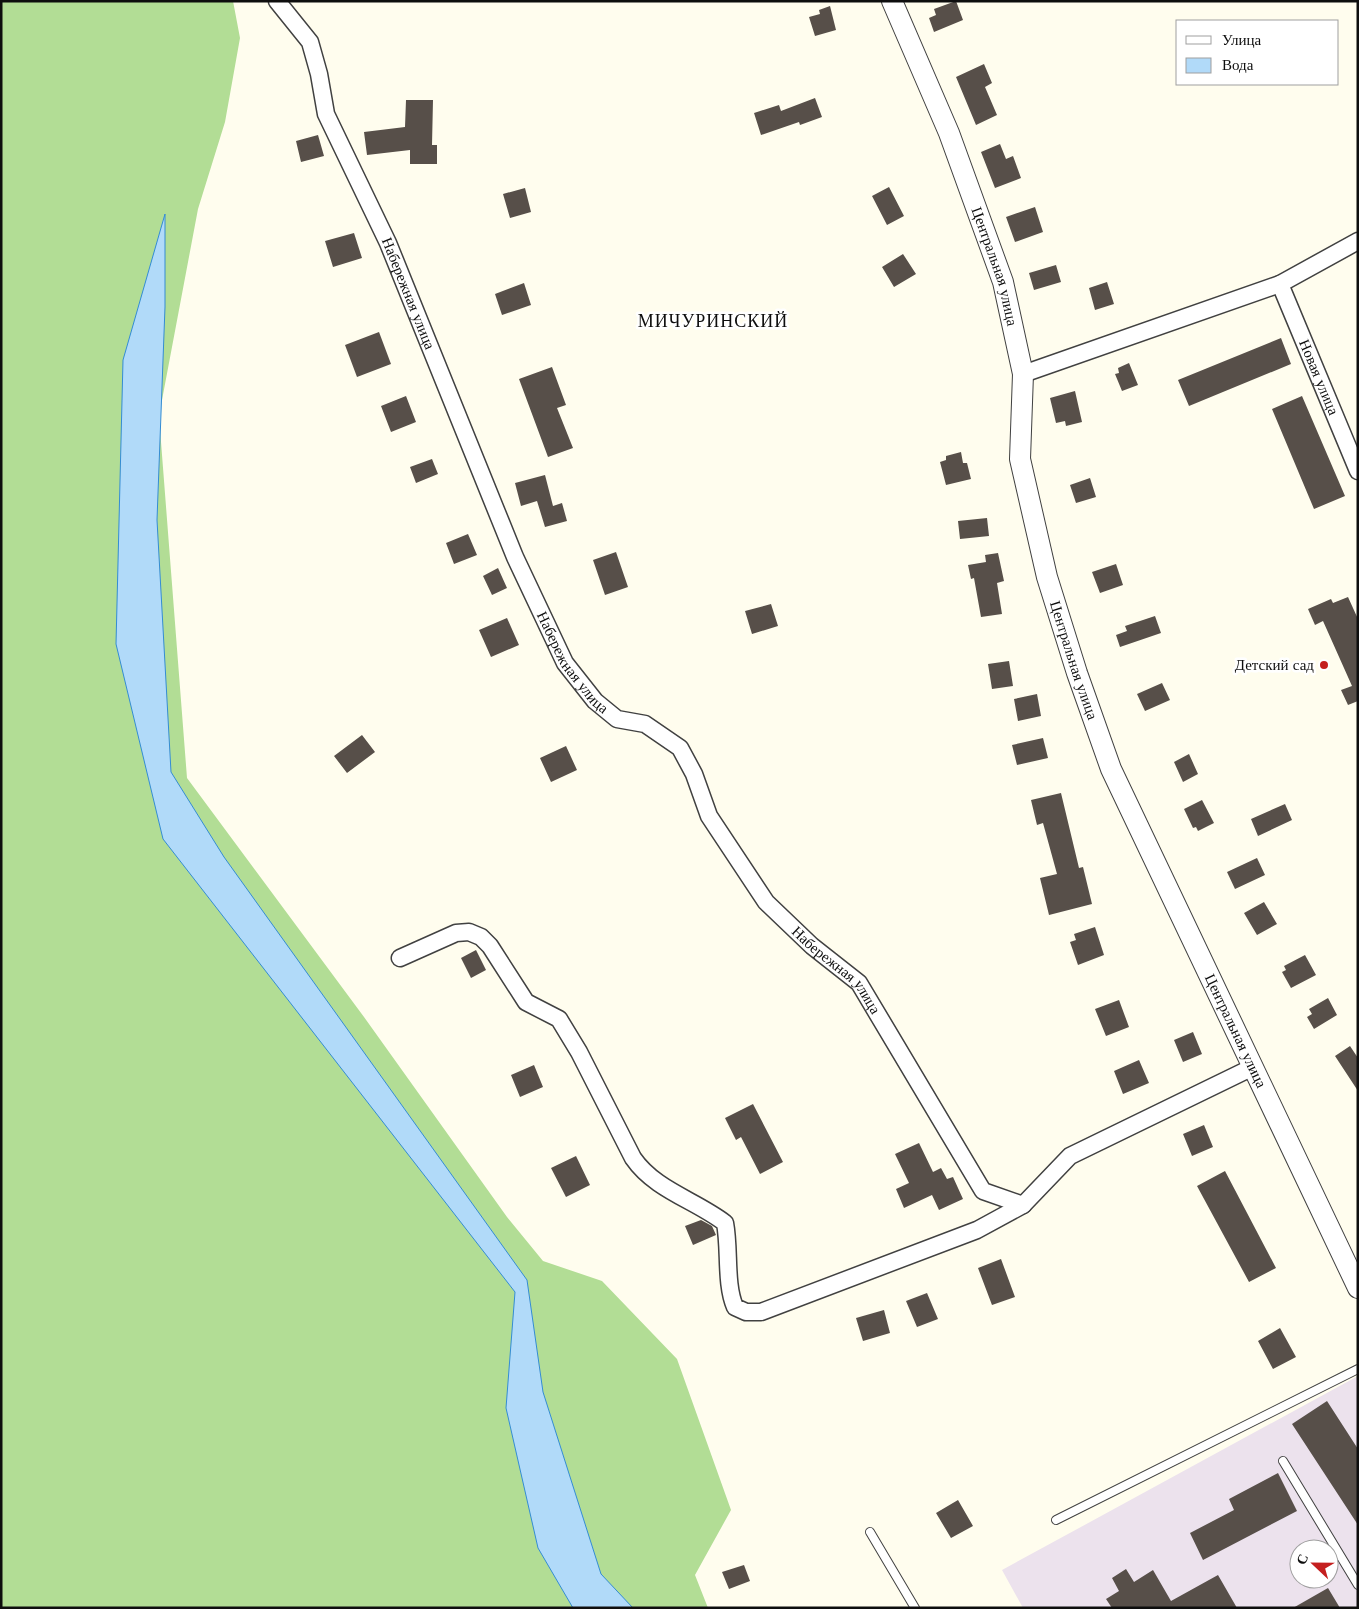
<svg xmlns="http://www.w3.org/2000/svg" width="1359" height="1609" viewBox="0 0 1359 1609" font-family="'Libre Baskerville',serif">
  <rect width="100%" height="100%" fill="#fffdee"/>
  <path fill="#ece2ed" fill-rule="evenodd" d="M1358,1376V1608H1023L1002,1570ZM1299,1549H1329V1579H1299Z"/>
  <path fill="#b2dd95" d="M1,1H233L240,38L225,122L198,209L159,416L187,778L364,1017L507,1217L543,1261L602,1281L677,1359L731,1510L695,1575L708,1608H1Z"/>
  <path fill="#b1daf9" stroke="#348cd3" d="M165,214V307L157,520L171,772L224,857L527,1280L543,1392L601,1574L633,1608H573L538,1548L506,1408L515,1292L163,839L116,644L123,360Z"/>
  <path fill="#574f49" d="M956,1L963,20L934,32L929,18L936,15L934,9Z
    M830,6L836,30L815,36L809,17L820,14L819,10Z
    M984,64L992,83L985,87L997,115L976,125L956,77Z
    M815,98L822,117L800,125L799,122L761,135L754,113L779,105L781,111Z
    M406,100H433L432,145H437V164H410V150L367,155L364,132L405,127Z
    M318,135L324,156L301,162L296,141Z
    M1000,144L1006,159L1013,156L1021,178L995,188L981,152Z
    M889,187L904,216L887,225L872,196Z
    M525,188L531,212L510,218L503,194Z
    M1035,207L1043,232L1015,242L1006,217Z
    M354,233L362,258L333,267L325,241Z
    M903,254L916,274L894,287L882,267Z
    M1056,265L1061,282L1034,290L1029,273Z
    M1107,282L1114,304L1095,310L1089,288Z
    M524,283L531,305L502,315L495,294Z
    M379,332L391,364L357,377L345,345Z
    M1281,338L1291,364L1189,406L1178,380Z
    M1129,363L1138,385L1122,391L1115,374L1119,373L1118,368Z
    M552,367L566,405L557,408L573,448L548,457L519,379Z
    M1075,391L1082,422L1066,426L1065,421L1056,423L1050,398Z
    M406,396L416,422L391,432L381,406Z
    M1302,396L1345,496L1314,509L1272,409Z
    M961,452L963,463H967L971,479L946,485L940,462L946,460V456Z
    M432,459L438,474L416,483L410,467Z
    M545,475L553,506L562,503L567,521L545,527L537,501L521,506L515,483Z
    M1090,478L1096,497L1076,503L1070,485Z
    M987,518L989,536L960,539L958,521Z
    M468,534L477,555L454,564L446,543Z
    M616,552L628,587L605,595L593,560Z
    M998,553L1004,581L997,583L1002,614L981,617L974,578L971,579L968,565L986,562L985,555Z
    M1116,564L1123,585L1100,593L1092,572Z
    M498,568L507,588L492,595L483,576Z
    M1348,597L1358,619V701L1348,705L1341,690L1352,686L1323,621L1315,625L1308,609L1331,599L1333,603Z
    M771,604L778,626L752,634L745,611Z
    M1155,616L1161,633L1120,647L1116,635L1127,631L1125,626Z
    M507,618L519,645L491,657L479,630Z
    M1009,661L1013,686L992,689L988,664Z
    M1162,683L1170,700L1145,711L1137,694Z
    M1037,694L1041,716L1018,721L1014,699Z
    M362,735L375,752L347,773L334,756Z
    M1043,738L1048,758L1017,765L1012,745Z
    M566,746L577,770L551,782L540,758Z
    M1189,754L1198,774L1183,782L1174,762Z
    M1061,793L1079,868L1083,867L1092,904L1049,915L1040,878L1057,874L1043,823L1037,825L1031,800Z
    M1202,800L1214,823L1198,831L1196,827L1193,828L1184,809Z
    M1285,804L1292,820L1258,836L1251,819Z
    M1257,858L1265,875L1235,889L1227,872Z
    M1264,902L1277,924L1257,935L1244,913Z
    M1095,927L1104,955L1078,965L1070,942L1076,940L1074,934Z
    M476,950L486,970L471,978L461,958Z
    M1305,955L1316,975L1291,988L1282,972L1286,970L1284,966Z
    M1328,998L1337,1015L1314,1029L1307,1017L1312,1014L1309,1009Z
    M1119,1000L1129,1027L1106,1036L1095,1009Z
    M1193,1032L1202,1054L1183,1062L1174,1040Z
    M1350,1046L1358,1058V1091L1335,1056Z
    M1139,1060L1149,1083L1123,1094L1114,1071Z
    M534,1065L543,1087L520,1097L511,1075Z
    M753,1104L783,1162L760,1174L741,1137L736,1140L725,1118Z
    M1204,1125L1213,1147L1192,1156L1183,1134Z
    M919,1143L933,1172L941,1168L947,1179L953,1177L963,1199L939,1210L932,1195L904,1208L896,1189L909,1183L895,1154Z
    M576,1156L590,1185L566,1197L551,1168Z
    M1225,1171L1276,1268L1249,1282L1197,1186Z
    M701,1220L712,1226L716,1235L693,1245L685,1226Z
    M1001,1259L1015,1297L992,1305L978,1268Z
    M927,1293L938,1319L917,1327L906,1301Z
    M884,1310L890,1333L863,1341L856,1318Z
    M1280,1328L1296,1357L1273,1369L1258,1341Z
    M1327,1401L1358,1449V1525L1292,1424Z
    M1278,1473L1297,1511L1203,1560L1190,1533L1234,1510L1229,1499Z
    M958,1500L973,1526L951,1538L936,1513Z
    M744,1565L750,1581L729,1589L722,1572Z
    M1126,1569L1134,1582L1153,1570L1171,1601L1218,1575L1237,1608H1112L1106,1599L1119,1591L1112,1578Z
    M1328,1588L1340,1608H1293Z"/>
  <g fill="none" stroke-linecap="round" stroke-linejoin="round">
    <g stroke="#414141" stroke-width="10">
      <path id="service" d="M1283,1461L1358,1585
        M1056,1520L1358,1369
        M870,1532L915,1608"/>
    </g>
    <g stroke="#414141" stroke-width="19">
      <g id="minor">
        <path id="s1" d="M277,1L310,42L319,74L326,114L388,243L515,557L565,663L595,701L617,719L645,724L680,748L694,774L709,816L766,902L812,946L859,983L983,1191L1023,1205"/>
        <path id="s2" d="M1280,284L1358,471"/>
        <path d="M1023,374L1280,284L1358,241"/>
        <path d="M400,958L456,933L469,932L481,937L490,946L526,1002L559,1019L579,1052L633,1158C655,1190 695,1200 725,1223C730,1249 725,1284 735,1307L746,1312H761L977,1230L1023,1205L1070,1156L1251,1068"/>
      </g>
    </g>
    <g stroke="#414141" stroke-width="22">
      <g id="tertiary">
        <path id="s3" d="M892,1L949,133L1003,282L1023,374L1020,459L1047,577L1077,673L1111,769L1358,1288"/>
      </g>
    </g>
    <use href="#service" stroke="#fff" stroke-width="8"/>
    <use href="#minor" stroke="#fff" stroke-width="16"/>
    <use href="#tertiary" stroke="#fff" stroke-width="20"/>
  </g>
  <circle fill="#c41f1f" stroke="#fff" stroke-width="2" cx="1324" cy="665" r="5"/>
  <g text-anchor="middle" stroke-width="5" stroke-linejoin="round" paint-order="stroke">
    <g font-size="15" fill="#0e0e0e" stroke="#fff">
      <text dy="5" stroke="none"><textPath href="#s3" startOffset="285">Центральная улица</textPath></text>
      <text dy="5" stroke="none"><textPath href="#s1" startOffset="324">Набережная улица</textPath></text>
      <text dy="5" stroke="none"><textPath href="#s2" startOffset="101">Новая улица</textPath></text>
      <text dy="5" stroke="none"><textPath href="#s1" startOffset="729">Набережная улица</textPath></text>
      <text dy="5" stroke="none"><textPath href="#s3" startOffset="690">Центральная улица</textPath></text>
      <text dy="5" stroke="none"><textPath href="#s1" startOffset="1149">Набережная улица</textPath></text>
      <text dy="5" stroke="none"><textPath href="#s3" startOffset="1095">Центральная улица</textPath></text>
    </g>
    <g font-size="15" fill="#0e0e0e" stroke="#fff" text-anchor="end">
      <text x="1314" y="670">Детский сад</text>
    </g>
    <g font-size="18" letter-spacing="1" fill="#0e0e0e" stroke="#fff">
      <text x="713" y="327">МИЧУРИНСКИЙ</text>
    </g>
  </g>
  <rect width="1359" height="1609" fill="none" stroke="#0e0e0e" stroke-width="5"/>
  <rect x="1176" y="20" width="162" height="65" fill="#ffffff" stroke="#9f9f9f"/>
  <rect x="1186" y="36" width="25" height="8" fill="#ffffff" stroke="#9f9f9f"/>
  <text x="1222" y="45" font-size="15" fill="#0e0e0e">Улица</text>
  <rect x="1186" y="58" width="25" height="15" fill="#b1daf9" stroke="#9f9f9f"/>
  <text x="1222" y="70" font-size="15" fill="#0e0e0e">Вода</text>
  <g transform="translate(1314 1564) rotate(292)"><circle r="24" fill="#ffffff" stroke="#9f9f9f"/>
  <path d="M0-4L9 19L0 12L-9 19Z" fill="#c41f1f"/>
  <text y="-8" font-size="14" font-weight="bold" text-anchor="middle" fill="#0e0e0e">С</text>
  </g>
</svg>
